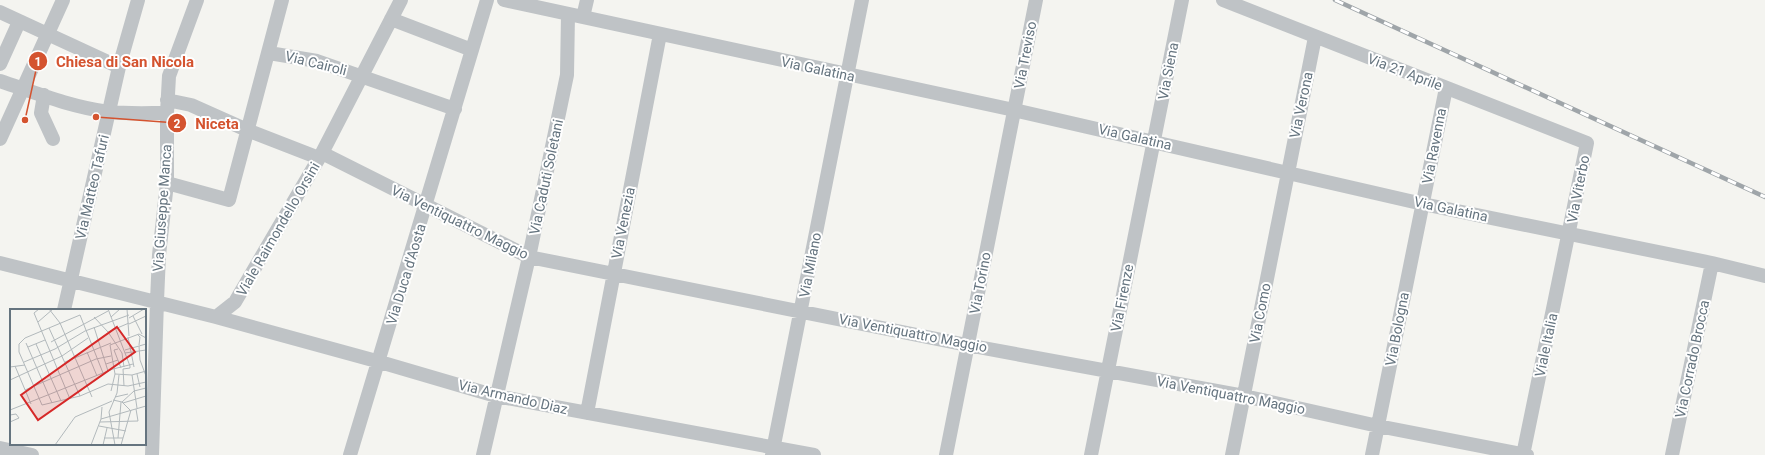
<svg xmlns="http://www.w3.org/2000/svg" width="1765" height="455" viewBox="0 0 1765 455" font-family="Roboto,sans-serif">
  <rect width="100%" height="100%" fill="#f4f4f0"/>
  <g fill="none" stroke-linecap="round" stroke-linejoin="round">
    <path stroke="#bfc3c6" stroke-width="14" d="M504,0L1014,110L1423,204L1712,263L1765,276
      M1223,0L1587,143L1523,455
      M0,12L119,67
      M583,17L587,0
      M391,19L472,50
      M269,53L317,61L455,109
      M0,64L19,22
      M0,81C36,93 71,107 109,112C128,114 148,113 167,113
      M44,95L41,113L53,139
      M167,100L191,105L247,130L319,158
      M0,139L63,0
      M322,153L529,257L967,345L1244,396L1378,426L1527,455
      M167,183L229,200L282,0
      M0,263L216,317L235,302L322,153L401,0
      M64,310L119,67L138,0
      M216,317L380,362L496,396L814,455
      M587,413L660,34
      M0,448L32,455
      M152,455L157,301L159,255L167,183V113L169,76L197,0
      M350,455L487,0
      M483,455L529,257L567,75L568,14
      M772,455L862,0
      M946,455L1036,0
      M1091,455L1182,0
      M1232,455L1315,37
      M1372,455L1446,88
      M1672,455L1712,263"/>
    <g stroke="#9fa5a9" stroke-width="4.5">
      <path id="rail" d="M1335,0L1765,197"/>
    </g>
    <use href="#rail" stroke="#fff" stroke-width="3" stroke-dasharray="9" stroke-linecap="butt"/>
  </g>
  <g text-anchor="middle" stroke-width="4" stroke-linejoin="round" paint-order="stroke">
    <g font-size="14" fill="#65747f" stroke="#fff">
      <text transform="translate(1025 55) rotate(-79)" y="5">Via Treviso</text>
      <text transform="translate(316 63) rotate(14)" y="5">Via Cairoli</text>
      <text transform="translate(818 69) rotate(12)" y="5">Via Galatina</text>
      <text transform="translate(1168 71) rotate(-79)" y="5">Via Siena</text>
      <text transform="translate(1405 72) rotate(21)" y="5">Via 21 Aprile</text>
      <text transform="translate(1301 105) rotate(-78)" y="5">Via Verona</text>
      <text transform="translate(1135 137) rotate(13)" y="5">Via Galatina</text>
      <text transform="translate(1434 146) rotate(-79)" y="5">Via Ravenna</text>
      <text transform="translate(546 177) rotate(-78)" y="5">Via Caduti Soletani</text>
      <text transform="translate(92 187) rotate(-77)" y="5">Via Matteo Tafuri</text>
      <text transform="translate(1578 189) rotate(-79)" y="5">Via Viterbo</text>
      <text transform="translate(162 208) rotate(-86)" y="5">Via Giuseppe Manca</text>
      <text transform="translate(1451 209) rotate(12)" y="5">Via Galatina</text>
      <text transform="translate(460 222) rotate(26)" y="5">Via Ventiquattro Maggio</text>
      <text transform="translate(623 223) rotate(-79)" y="5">Via Venezia</text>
      <text transform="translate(278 229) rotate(-60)" y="5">Viale Raimondello Orsini</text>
      <text transform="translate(810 265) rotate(-79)" y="5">Via Milano</text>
      <text transform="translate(406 274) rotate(-73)" y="5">Via Duca d'Aosta</text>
      <text transform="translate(980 283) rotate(-79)" y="5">Via Torino</text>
      <text transform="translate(1122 298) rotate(-79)" y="5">Via Firenze</text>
      <text transform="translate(1260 313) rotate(-79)" y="5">Via Como</text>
      <text transform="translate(1397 329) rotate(-79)" y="5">Via Bologna</text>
      <text transform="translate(913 333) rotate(11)" y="5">Via Ventiquattro Maggio</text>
      <text transform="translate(1546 345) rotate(-78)" y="5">Viale Italia</text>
      <text transform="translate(1692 359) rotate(-78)" y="5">Via Corrado Brocca</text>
      <text transform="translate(1231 395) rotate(11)" y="5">Via Ventiquattro Maggio</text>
      <text transform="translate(513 397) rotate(13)" y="5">Via Armando Diaz</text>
    </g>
  </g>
  <g transform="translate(10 309)">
    <rect width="136" height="136" fill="#f4f4f0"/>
    <path fill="none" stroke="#b2b9bc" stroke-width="1" d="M29,0L24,4L60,90M39,0L50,14L82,88M98,0L120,57V59L113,60M117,0L119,27M70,6L15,29L9,35V43L32,96L70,87L98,75L118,77L136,73M70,6L93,64M123,7L132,25M84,8L98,23L112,44L114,58M101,8L110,0M119,9L134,0M28,13L43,0M119,15L136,7M84,18L98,62M39,19L70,87M98,23L119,14M127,25L130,28L129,36M118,28L124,58M136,29L129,25L100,36L105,65L122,66L136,62M41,33L98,2M16,34L42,94M26,35L51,92M129,37L130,51M18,38L35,31M108,40L104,41L111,59M115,41L136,35M77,43L87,67M115,44L136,41M130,51L136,67M14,53L45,40L75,22L119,6M55,53L101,34M96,55L108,51M5,57L21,95M0,58L15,56M113,60L114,77M127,65L130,78M122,66L127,99M0,71L52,47L78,29M15,81L86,50L101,47M101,82L105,65M105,88L118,85M103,91L112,93L120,101M112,93L124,82L136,79M113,94L136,87M0,101L103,60L123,55M0,106L6,105L9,109L0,113M91,110L136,97M90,113L128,112L126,100M89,117L116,122M94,129H113M108,129L111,93M45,136L65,108L102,92M81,136L91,110L92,98M93,136L97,119M105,136L99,103L107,84L109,66M111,136L121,101"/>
    <path fill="#d62828" fill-opacity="0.15" stroke="#d62828" stroke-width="2" d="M107,18L125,43L28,111L11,86Z"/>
    <rect width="136" height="136" fill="none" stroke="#65747f" stroke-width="2"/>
  </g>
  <path fill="none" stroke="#d4532f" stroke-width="1.5" d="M25 120L38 61M96 117L177 123"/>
  <g fill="#d4532f" stroke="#fff" stroke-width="1.5">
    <circle cx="25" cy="120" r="4"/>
    <circle cx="96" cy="117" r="4"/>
    <circle cx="38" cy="61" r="10"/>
    <circle cx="177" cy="123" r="10"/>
  </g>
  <g font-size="12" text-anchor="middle" font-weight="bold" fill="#fff">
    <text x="38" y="66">1</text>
    <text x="177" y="128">2</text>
  </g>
  <g font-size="15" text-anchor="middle" font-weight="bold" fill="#d4532f" stroke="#fff" stroke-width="4" stroke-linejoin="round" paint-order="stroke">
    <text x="125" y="67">Chiesa di San Nicola</text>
    <text x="217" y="129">Niceta</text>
  </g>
</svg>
